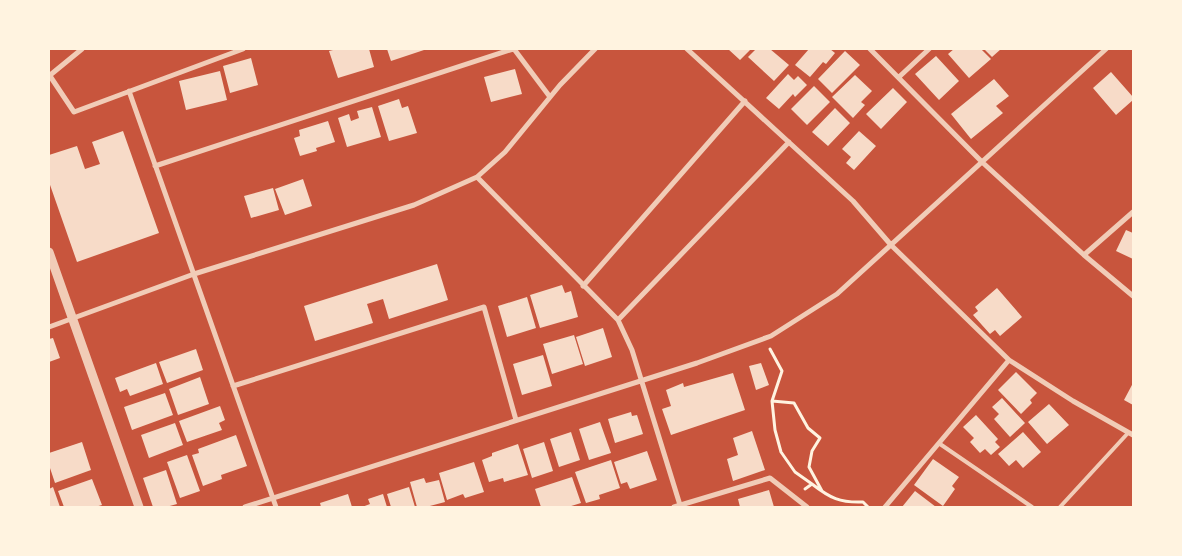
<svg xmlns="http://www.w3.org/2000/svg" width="1182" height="556" viewBox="0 0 1182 556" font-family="'Public Sans',sans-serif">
  <rect width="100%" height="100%" fill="#c8553d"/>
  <path fill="#f7dbc8" d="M337,49H369L374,67L338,78L329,51Z
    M387,49H427L391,61Z
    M728,49H749L750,50L740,60Z
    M756,49H770L789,65L774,81L748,57Z
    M809,49H830L835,53L826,64L823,62L810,77L795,65Z
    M954,49H981L991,59L969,78L948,54Z
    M984,49H1001L992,57Z
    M845,51L860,65L832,93L818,79Z
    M936,56L959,81L939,100L915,74Z
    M251,58L258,85L230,93L223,66Z
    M515,69L522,94L491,102L484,77Z
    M220,71L227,100L186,110L179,81Z
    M1111,72L1133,97V100L1116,115L1093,88Z
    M788,74L794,80L798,76L807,85L795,97L793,94L779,109L766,98Z
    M855,75L872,91L861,102L865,105L853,118L832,97Z
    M994,79L1009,96L996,106L1003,113L971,139L951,114Z
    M814,86L830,102L807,125L791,109Z
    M893,88L907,102L881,129L866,114Z
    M399,99L402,108L408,106L417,133L389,141L378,106Z
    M372,107L381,137L347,147L338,118L349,114L351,121L359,118L357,111Z
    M835,108L850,123L828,146L812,132Z
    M328,121L335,142L316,148L317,151L300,156L294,138L300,136L299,130Z
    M123,131L159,233L77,262L49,182V155L77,146L85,169L100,164L92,142Z
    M859,131L876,146L854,170L846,163L851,157L842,149Z
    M303,179L312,206L285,215L275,189Z
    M273,188L279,210L251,218L244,196Z
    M1126,230L1133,233V259L1116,251Z
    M437,264L448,300L389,319L383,299L367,304L373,323L315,341L304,306Z
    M562,285L565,293L571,291L578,317L540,328L530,295Z
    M997,288L1022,317L1000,336L995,330L990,334L973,315L978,311L975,307Z
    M527,297L536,328L507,337L498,306Z
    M603,328L612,357L585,366L576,337Z
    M574,335L583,364L552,374L543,344Z
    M53,338L60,358L49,362V339Z
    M196,349L203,370L167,383L159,362Z
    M543,355L552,386L522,395L513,364Z
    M156,363L163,384L130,396L127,389L120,392L115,378Z
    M761,363L769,385L756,390L749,366Z
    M1016,372L1037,393L1030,400L1032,403L1021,414L998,390Z
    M733,373L745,410L671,435L662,409L671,406L666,390L683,383L684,387Z
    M200,377L209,404L178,415L169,389Z
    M1133,383V405L1124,400Z
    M165,393L173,415L132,430L124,407Z
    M1002,398L1025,423L1010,437L994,419L999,414L992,407Z
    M1049,404L1069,425L1047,444L1028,422Z
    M220,406L225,420L219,423L222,430L187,442L179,421Z
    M631,412L632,416L637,415L643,434L615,443L608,419Z
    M976,415L998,439L995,442L1000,447L991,455L985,449L980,453L970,442L974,438L963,427Z
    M600,422L611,453L589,460L579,429Z
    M175,423L183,445L149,458L141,435Z
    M752,431L765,470L733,481L727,459L738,455L733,438Z
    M571,432L580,460L559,467L550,439Z
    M1023,432L1041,452L1023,468L1016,460L1009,466L998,454Z
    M236,435L247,466L221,475L222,479L203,486L192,455L199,453L198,449Z
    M82,442L91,470L55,483L49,465V453Z
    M544,442L553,471L532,478L523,449Z
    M518,444L528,475L504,482L503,478L489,482L482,460L492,456V453Z
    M647,451L657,480L630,489L627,482L621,484L614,462Z
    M187,455L200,491L180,498L167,462Z
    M933,459L959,477L952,486L955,489L943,506L914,485Z
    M611,460L620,488L599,495L600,499L586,503L575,472Z
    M474,462L484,492L465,498L463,494L447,500L439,473Z
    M166,470L177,504L166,507H153L143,478Z
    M572,477L581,503L568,507H541L535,489Z
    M424,478L426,483L439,480L445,502L426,507H417L410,482Z
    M92,479L102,505L95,507H64L58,491Z
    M53,487L60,507H49V489Z
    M409,487L415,507H391L387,494Z
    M769,490L774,507H740L738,499Z
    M915,491L936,507H902Z
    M348,494L352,507H321L320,503Z
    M383,494L387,507H362L370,504L368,499Z"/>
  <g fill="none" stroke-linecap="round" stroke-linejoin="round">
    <path stroke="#fff3e0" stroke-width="3" d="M770,349L782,371L772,401L775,430L781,452L795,472L812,484
      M772,401L794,403L808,428L820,438L812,451L809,467L822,491
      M805,489L812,484C830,498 840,503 863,502L868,507"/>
    <path stroke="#f1ccb7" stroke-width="4" d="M940,444L1032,507
      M1060,507L1128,433"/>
    <path stroke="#f1ccb7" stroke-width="5" d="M514,49L550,97
      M687,49L853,201L891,245L1009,360L1073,401L1133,435
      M870,49L982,162L1084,255L1133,296
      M49,76L82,49
      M50,76L74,112L243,49
      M899,77L929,49
      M129,91L276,507
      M155,166L513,49
      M477,177L618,320L632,350L680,505
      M1084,255L1133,212
      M583,286L745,101
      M618,320L789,142
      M49,327L194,274L414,205L477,177L505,152L560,85L595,49
      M233,386L484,307L516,420
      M245,507L697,363L771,336L837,294L1106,49
      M674,507L770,478L807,507
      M885,507L1009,360"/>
    <path stroke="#f1ccb7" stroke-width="9" d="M49,252L139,507"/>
  </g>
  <rect width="1182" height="556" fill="none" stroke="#fff3e0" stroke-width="100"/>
</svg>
